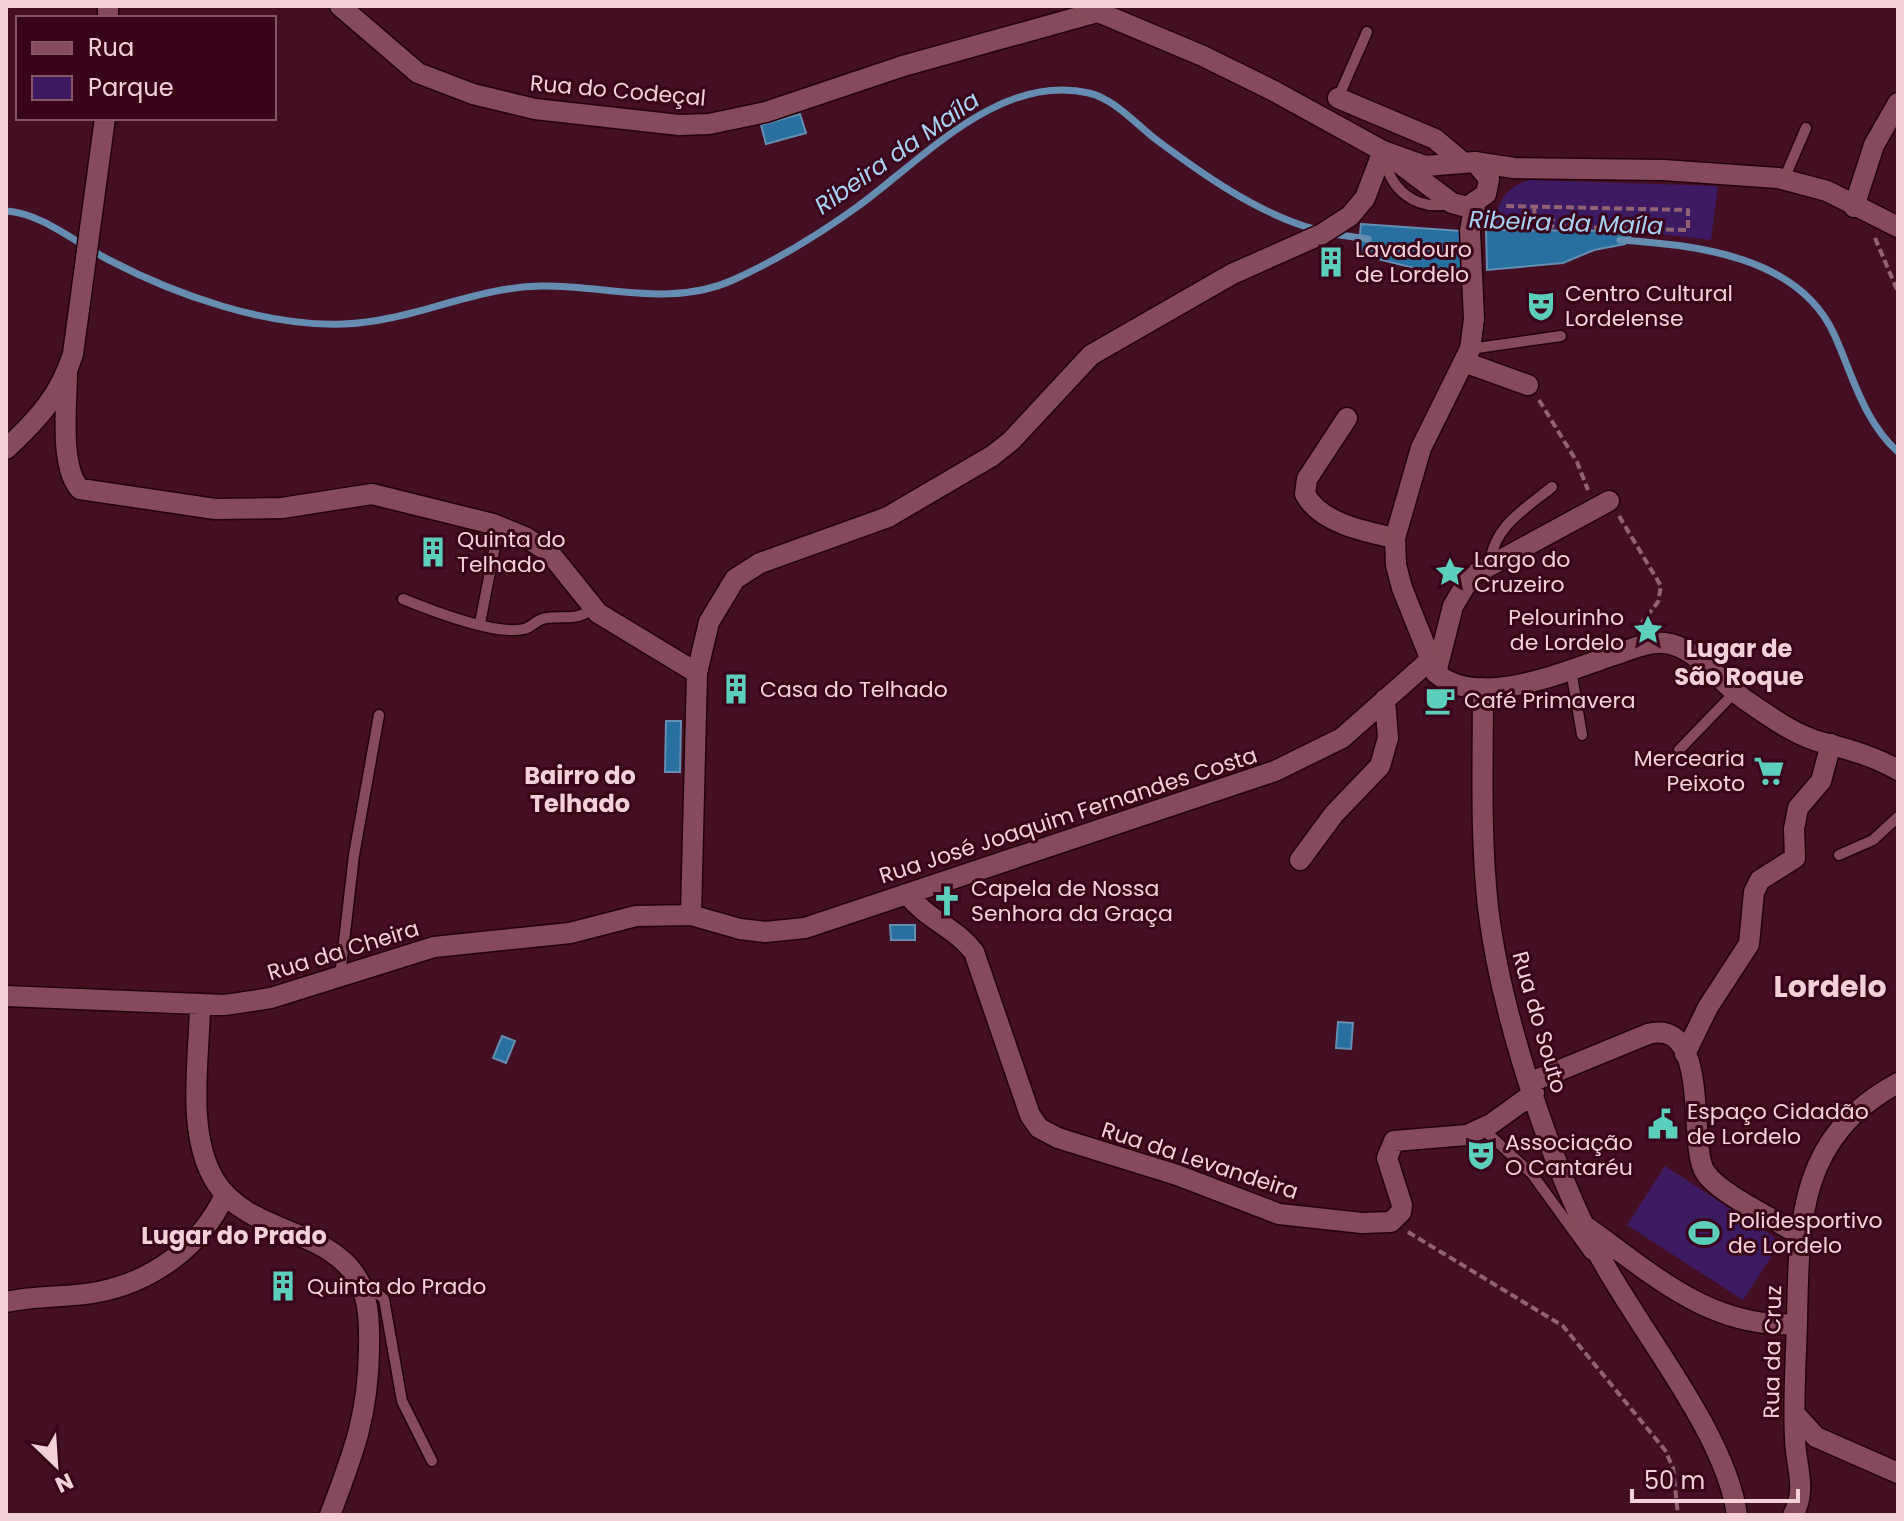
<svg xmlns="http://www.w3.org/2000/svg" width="1904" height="1521" viewBox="0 0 1904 1521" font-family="Poppins,sans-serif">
  <rect width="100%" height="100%" fill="#440f23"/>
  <path fill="#3d1b63" d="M1532,180L1718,186L1711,240L1634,231L1486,230L1489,223L1496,221C1496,200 1512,183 1532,180Z
    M1665,1166L1781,1242L1743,1300L1627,1225Z"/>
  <path fill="#2770a0" stroke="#648db1" stroke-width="2" d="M800,114L806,133L766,144L761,125Z
    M1361,224L1461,231L1463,272H1430L1358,254Z
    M1486,230H1496L1634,231L1625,244L1594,250L1563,263L1487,270Z
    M666,721H681L680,772H665Z
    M890,925H915V940H891Z
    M1338,1022L1353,1023L1351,1049L1336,1048Z
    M502,1036L515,1041L506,1063L493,1058Z"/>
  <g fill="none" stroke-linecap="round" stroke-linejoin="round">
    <path stroke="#648db1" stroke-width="7" d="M6,211C42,213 77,244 109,260C176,295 267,327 343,324C411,322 473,287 541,286C606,285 671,308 733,280C777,260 818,235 857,207C922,160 1000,72 1089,93C1114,99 1135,123 1154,138C1202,174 1258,214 1317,230
      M1333,234L1368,239
      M1620,240C1696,245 1798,256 1834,334C1853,376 1863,420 1898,452"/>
    <g stroke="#24000d" stroke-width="13">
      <path id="service" d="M1338,98L1367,32
        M1384,157C1390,189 1415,211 1449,204
        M1784,179L1806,128
        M1470,349L1561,336
        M1490,563C1494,526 1525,509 1552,487
        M403,599C430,610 495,636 524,629C532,627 537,619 546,618C568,615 572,622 593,609
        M480,623L499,526
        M1571,670L1582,735
        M1679,750L1735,692
        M1839,855L1873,840L1898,817
        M340,976L354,855L379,715
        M1483,1129L1532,1174L1590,1254
        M363,1281L384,1299L402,1401L432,1461"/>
    </g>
    <g stroke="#24000d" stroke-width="23">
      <path id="minor" d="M340,6L418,73L473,94L535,109L679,125L709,124L766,112L903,66L1097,12
        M108,18V6
        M1338,98L1435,139L1460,160
        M1854,207L1874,145L1898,103
        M1464,362L1528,385
        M67,372C67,402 59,467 80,489L215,509L282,508L372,494L493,524L525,537L549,552L598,613L697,673
        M1347,418L1307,479L1305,494C1320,523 1366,532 1395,538
        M6,449C37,420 60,396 73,354L105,118
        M1436,673L1453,606L1471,576L1609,501
        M1483,688C1483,760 1480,835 1488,907C1500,1009 1546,1150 1592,1242C1632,1322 1725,1429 1737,1515
        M1300,860L1334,814L1380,766L1388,738L1385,699
        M907,894C928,920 956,928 974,952L1030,1115L1039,1128L1058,1138L1177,1175L1279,1214L1362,1223L1391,1222L1401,1212L1402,1205L1387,1158L1394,1141L1467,1135L1491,1124L1534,1093
        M691,915L697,673L709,622L735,579L760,563L888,517L992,456L1011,441L1091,355L1232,274L1322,234L1350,216L1365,198L1383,151
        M6,996L225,1005L271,998L434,947L570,933L636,916L691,915L740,929L765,932L805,928L1275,771L1342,738L1429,661
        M200,1007C199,1061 186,1133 215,1181C237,1217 282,1226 318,1244C366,1269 370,1300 369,1350C368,1417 353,1454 330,1515
        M1685,1054L1708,1007L1749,944L1754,892L1760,880L1795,858L1794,829L1798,808L1821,781L1831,744
        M1531,1082L1648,1034C1712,1018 1687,1144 1705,1172C1719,1194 1775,1219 1798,1234
        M1588,1228C1654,1275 1711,1329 1797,1324
        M6,1302C37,1295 67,1298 98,1292C154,1281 201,1246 225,1195
        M1795,1414L1816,1437L1898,1473
        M1793,1515C1808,1489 1795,1465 1795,1437C1793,1399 1796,1360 1797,1321C1799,1220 1798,1137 1898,1083"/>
    </g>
    <g stroke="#24000d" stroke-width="23">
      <path id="tertiary" d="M1475,162L1514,168L1663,170L1778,178L1827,191L1898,227"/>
    </g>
    <g stroke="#24000d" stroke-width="23">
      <path id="secondary" d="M1084,6L1203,56L1274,91L1383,151L1452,203L1467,207L1486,194L1489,179L1475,162L1425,166L1383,151
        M1475,205L1470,230L1474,319L1470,349L1421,448L1395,538L1396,565L1402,588L1436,673C1478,710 1566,671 1611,656C1628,651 1647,641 1665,643C1695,646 1719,682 1744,699C1767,715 1796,736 1824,743C1851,750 1873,756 1898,770"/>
    </g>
    <path stroke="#916372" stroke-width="4" stroke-dasharray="8 4" stroke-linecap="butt" d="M1534,206L1535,219L1553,220V226
      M1498,225L1688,230V210L1503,206
      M1875,238L1898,292
      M1539,400L1577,462L1588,490
      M1619,516L1661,586L1658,602L1640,625
      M1408,1232L1563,1326L1665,1450L1673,1468L1678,1515"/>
    <use href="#service" stroke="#854a5b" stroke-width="10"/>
    <use href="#minor" stroke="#854a5b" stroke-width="20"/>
    <use href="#tertiary" stroke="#854a5b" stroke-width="20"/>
    <use href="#secondary" stroke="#854a5b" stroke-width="20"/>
  </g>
  <defs>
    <g id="building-bare" transform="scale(2.4)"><path d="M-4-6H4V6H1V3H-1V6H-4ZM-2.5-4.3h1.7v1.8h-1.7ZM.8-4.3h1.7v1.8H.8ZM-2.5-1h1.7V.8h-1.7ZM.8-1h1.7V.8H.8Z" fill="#5bcebc" stroke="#39041a" stroke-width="2.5" paint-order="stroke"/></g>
    <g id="theatre-bare" transform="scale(2.4)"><path d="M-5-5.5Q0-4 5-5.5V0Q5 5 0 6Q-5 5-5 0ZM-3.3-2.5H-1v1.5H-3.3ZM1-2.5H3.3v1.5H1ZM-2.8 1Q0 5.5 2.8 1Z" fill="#5bcebc" stroke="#39041a" stroke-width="2.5" paint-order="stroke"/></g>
    <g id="sight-bare" transform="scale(2.4)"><path d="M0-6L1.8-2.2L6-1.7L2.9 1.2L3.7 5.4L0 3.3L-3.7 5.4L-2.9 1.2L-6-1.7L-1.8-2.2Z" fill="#5bcebc" stroke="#39041a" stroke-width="2.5" paint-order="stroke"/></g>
    <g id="cafe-bare" transform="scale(2.4)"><path d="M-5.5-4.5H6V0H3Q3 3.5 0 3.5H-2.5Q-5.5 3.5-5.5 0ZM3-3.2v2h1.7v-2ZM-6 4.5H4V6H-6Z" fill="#5bcebc" stroke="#39041a" stroke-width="2.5" paint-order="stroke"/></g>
    <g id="supermarket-bare" transform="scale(2.4)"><path d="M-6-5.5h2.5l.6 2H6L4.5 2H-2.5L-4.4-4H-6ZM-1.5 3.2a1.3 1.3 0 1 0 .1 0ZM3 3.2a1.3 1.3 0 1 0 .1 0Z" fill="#5bcebc" stroke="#39041a" stroke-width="2.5" paint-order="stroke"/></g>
    <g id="church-bare" transform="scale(2.4)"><path d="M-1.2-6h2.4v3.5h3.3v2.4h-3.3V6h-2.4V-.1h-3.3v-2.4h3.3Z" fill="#5bcebc" stroke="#39041a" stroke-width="2.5" paint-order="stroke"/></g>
    <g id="civic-bare" transform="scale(2.4)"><path d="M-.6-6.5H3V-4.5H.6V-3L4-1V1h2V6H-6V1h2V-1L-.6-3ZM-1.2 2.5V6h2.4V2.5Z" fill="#5bcebc" stroke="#39041a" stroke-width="2.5" paint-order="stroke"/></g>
    <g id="stadium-bare" transform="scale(2.4)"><path d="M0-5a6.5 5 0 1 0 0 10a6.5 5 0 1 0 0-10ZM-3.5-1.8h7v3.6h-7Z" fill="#5bcebc" stroke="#39041a" stroke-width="2.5" paint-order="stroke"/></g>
  </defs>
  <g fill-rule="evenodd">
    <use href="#building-bare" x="1331" y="262"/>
    <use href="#theatre-bare" x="1541" y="306"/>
    <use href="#building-bare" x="433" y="552"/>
    <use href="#sight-bare" x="1450" y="572"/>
    <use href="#sight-bare" x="1648" y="630"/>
    <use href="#building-bare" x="736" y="689"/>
    <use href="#cafe-bare" x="1440" y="700"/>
    <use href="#supermarket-bare" x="1769" y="771"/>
    <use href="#church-bare" x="947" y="901"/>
    <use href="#civic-bare" x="1663" y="1124"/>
    <use href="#theatre-bare" x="1481" y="1155"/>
    <use href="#stadium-bare" x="1704" y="1233"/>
    <use href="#building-bare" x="283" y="1286"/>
  </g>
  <g text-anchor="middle" stroke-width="6" stroke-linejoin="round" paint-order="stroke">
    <g font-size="22" fill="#f4d0d8" stroke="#39041a">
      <text transform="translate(618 90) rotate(5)" y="8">Rua do Codeçal</text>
      <text transform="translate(1068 815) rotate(-18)" y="8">Rua José Joaquim Fernandes Costa</text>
      <text transform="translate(343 950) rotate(-17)" y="8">Rua da Cheira</text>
      <text transform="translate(1540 1022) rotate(74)" y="8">Rua do Souto</text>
      <text transform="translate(1200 1160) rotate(18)" y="8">Rua da Levandeira</text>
      <text transform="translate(1772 1352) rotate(-89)" y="8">Rua da Cruz</text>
    </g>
    <g font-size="22" fill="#f4d0d8" stroke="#39041a" text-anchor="start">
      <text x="1355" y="257">Lavadouro<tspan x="1355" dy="25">de Lordelo</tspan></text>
      <text x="1565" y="301">Centro Cultural<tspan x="1565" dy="25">Lordelense</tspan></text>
      <text x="457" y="547">Quinta do<tspan x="457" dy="25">Telhado</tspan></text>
      <text x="1474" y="567">Largo do<tspan x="1474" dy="25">Cruzeiro</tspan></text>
      <text x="1624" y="625" text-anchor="end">Pelourinho<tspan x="1624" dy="25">de Lordelo</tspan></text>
      <text x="760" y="697">Casa do Telhado</text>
      <text x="1464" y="708">Café Primavera</text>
      <text x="1745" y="766" text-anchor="end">Mercearia<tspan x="1745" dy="25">Peixoto</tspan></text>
      <text x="971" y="896">Capela de Nossa<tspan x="971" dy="25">Senhora da Graça</tspan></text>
      <text x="1687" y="1119">Espaço Cidadão<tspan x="1687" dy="25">de Lordelo</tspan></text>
      <text x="1505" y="1150">Associação<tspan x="1505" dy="25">O Cantaréu</tspan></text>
      <text x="1728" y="1228">Polidesportivo<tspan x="1728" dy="25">de Lordelo</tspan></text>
      <text x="307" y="1294">Quinta do Prado</text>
    </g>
    <g font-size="24" font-style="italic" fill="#a8d2f3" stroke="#39041a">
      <text transform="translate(897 153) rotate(-35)" y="8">Ribeira da Maíla</text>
      <text transform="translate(1566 223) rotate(2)" y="8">Ribeira da Maíla</text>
    </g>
    <g font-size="24" font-weight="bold" fill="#f4d0d8" stroke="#39041a">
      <text x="1739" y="657">Lugar de<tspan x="1739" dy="28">São Roque</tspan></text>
      <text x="580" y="784">Bairro do<tspan x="580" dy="28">Telhado</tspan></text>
      <text x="234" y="1244">Lugar do Prado</text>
    </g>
    <g font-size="30" font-weight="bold" fill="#f4d0d8" stroke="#39041a">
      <text x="1830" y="997">Lordelo</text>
    </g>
  </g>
  <rect width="1904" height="1521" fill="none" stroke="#f4d0d8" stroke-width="16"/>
  <rect x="16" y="16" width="260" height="104" fill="#39041a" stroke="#845666" stroke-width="2"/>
  <rect x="32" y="42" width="40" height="12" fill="#854a5b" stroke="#845666" stroke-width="2"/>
  <text x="88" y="56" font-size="24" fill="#f4d0d8">Rua</text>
  <rect x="32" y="76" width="40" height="24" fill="#3d1b63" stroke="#845666" stroke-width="2"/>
  <text x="88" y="96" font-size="24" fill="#f4d0d8">Parque</text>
  <g transform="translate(56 1465) rotate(155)" stroke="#39041a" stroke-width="6" paint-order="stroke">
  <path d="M0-6L14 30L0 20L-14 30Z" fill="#f4d0d8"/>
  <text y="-12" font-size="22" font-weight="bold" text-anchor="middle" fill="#f4d0d8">N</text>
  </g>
  <path d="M1632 1489v12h166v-12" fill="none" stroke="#f4d0d8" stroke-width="4"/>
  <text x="1644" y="1489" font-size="24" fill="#f4d0d8" stroke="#39041a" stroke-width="6" paint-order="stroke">50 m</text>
</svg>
